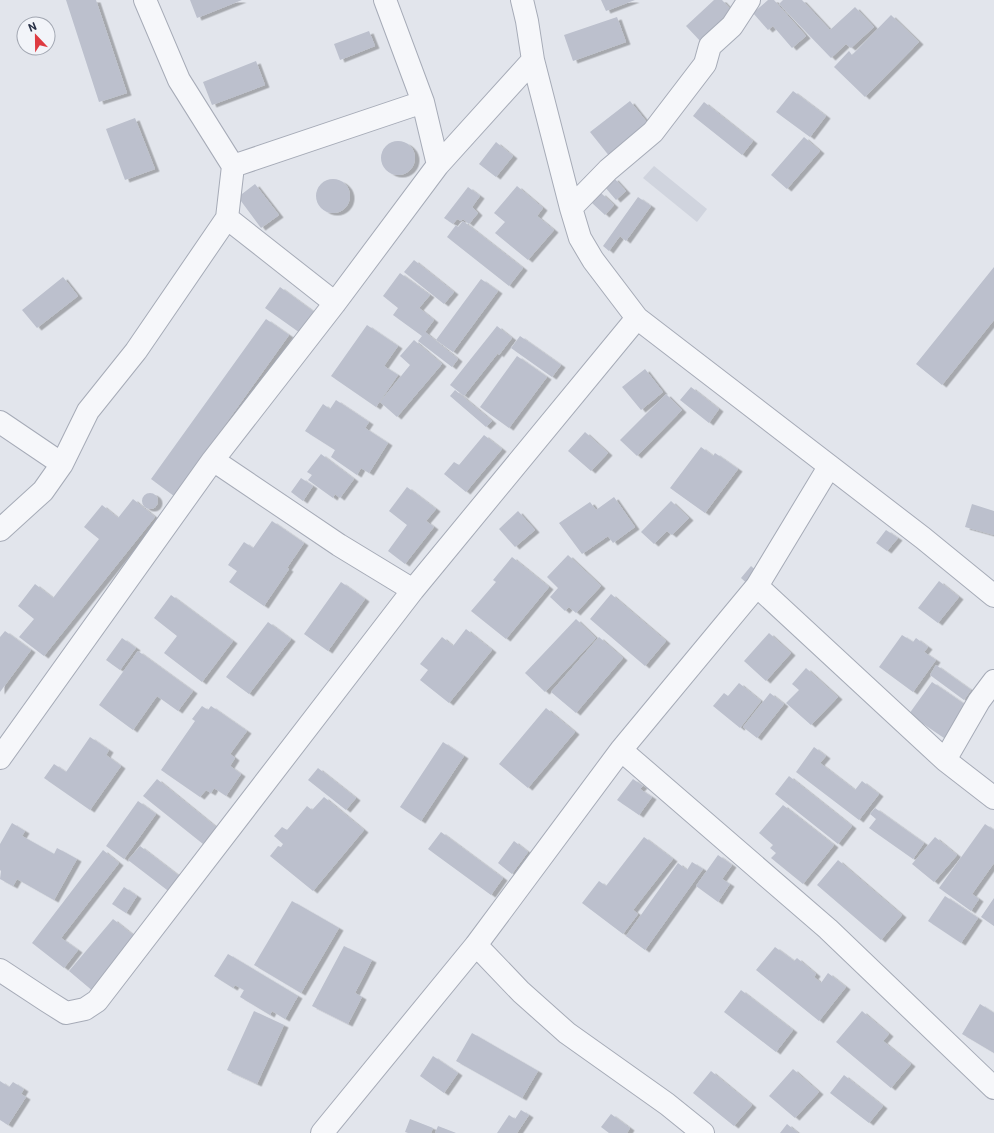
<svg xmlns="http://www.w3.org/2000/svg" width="994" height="1133" viewBox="0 0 994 1133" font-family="Roboto,sans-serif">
  <defs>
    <filter id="shadow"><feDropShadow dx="4.5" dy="2.5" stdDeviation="0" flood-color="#0004"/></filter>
  </defs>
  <rect width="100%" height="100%" fill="#e2e5ec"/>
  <path fill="#d0d4de" d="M654,166L707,209L697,222L643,178Z"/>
  <path fill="#bcc0cd" filter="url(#shadow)" d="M66,0H96L127,93L99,102Z
    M190,0H242L197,18Z
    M601,0H635L606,11Z
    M714,0H722L734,13L702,43L686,26Z
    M768,0H774L806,36L792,48L773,26L768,30L753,13Z
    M783,0H802L830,30L855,7L874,27L851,48L846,44L831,58L779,4Z
    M891,15L919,42L865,97L834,67L849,51L852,55Z
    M617,17L626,42L573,61L564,35Z
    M369,31L375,46L340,60L334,44Z
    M256,61L265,85L212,105L203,82Z
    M793,91L826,116L810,137L776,112Z
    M630,101L650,126L610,157L590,132Z
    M704,102L753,141L742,155L693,116Z
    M135,118L155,169L125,180L106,129Z
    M804,137L820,151L787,189L771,175Z
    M381 158a17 17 0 1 1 34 0a17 17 0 1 1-34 0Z
    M496,142L513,156L496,177L479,164Z
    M614,178L626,191L616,200L604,186Z
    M316 196a17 17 0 1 1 34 0a17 17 0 1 1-34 0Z
    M255,184L279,215L261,228L238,197Z
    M517,186L543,208L537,216L554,230L528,260L495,233L505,222L494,213Z
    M468,187L480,196L472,207L478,213L469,224L463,219L461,221L457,219L453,224L444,218Z
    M601,193L614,205L605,215L592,203Z
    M638,197L651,206L626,241L620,236L609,251L603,246Z
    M463,221L523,268L509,286L447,237L456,225L458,227Z
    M414,260L454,292L444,304L404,272Z
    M994,267V320L942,385L916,364Z
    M400,273L430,295L419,308L434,320L425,332L458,359L452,367L418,341L422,336L393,315L398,308L383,296Z
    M63,277L78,296L37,328L22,310Z
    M481,279L498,291L453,352L436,340Z
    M280,287L318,315L303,335L265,308Z
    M266,319L289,335L174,496L151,479Z
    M367,325L398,346L384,366L398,375L376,407L331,376Z
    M497,326L512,338L499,355L498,353L464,396L450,385Z
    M520,336L561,365L552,377L511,348Z
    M414,340L442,364L397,417L380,402L410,365L400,356Z
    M517,356L547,377L509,428L480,407Z
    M645,369L663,392L641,410L622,387Z
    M691,387L719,409L709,423L680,400Z
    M455,390L492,421L486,427L450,396Z
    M666,394L682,410L637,456L620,440Z
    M336,400L369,422L365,428L388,443L369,473L361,468L357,475L331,457L335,450L305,431L323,404L330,409Z
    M585,432L608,453L591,471L568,451Z
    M484,435L502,449L466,492L444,474L454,462L459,465Z
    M701,447L713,456L715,453L738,469L705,513L670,488Z
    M321,454L354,479L340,498L335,494L333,498L308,480L312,475L307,472Z
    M301,478L313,486L303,501L291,492Z
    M407,487L436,509L426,521L434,527L405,564L388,551L407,525L389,511Z
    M142 501a8 8 0 1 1 16 0a8 8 0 1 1-16 0Z
    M614,497L635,527L613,543L608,536L582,554L559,523L590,502L596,510Z
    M133,499L155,517L44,656L19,637L34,619L18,606L35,584L53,598L99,539L84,527L102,505L118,518Z
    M671,501L689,518L672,535L667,531L654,544L641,532Z
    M972,504L994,511V535L965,527Z
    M518,511L535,530L515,547L499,529Z
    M272,521L304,543L287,568L289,569L264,606L229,582L237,571L228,565L244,542L253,548Z
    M886,530L898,538L887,551L876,543Z
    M568,555L601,586L576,613L569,607L565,611L550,597L558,588L547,577Z
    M512,557L549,587L506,639L471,611L496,582L493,580Z
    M751,566L761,575L751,587L741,578Z
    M939,581L959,597L938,623L918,608Z
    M341,582L365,599L328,651L304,634Z
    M611,594L666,641L645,666L590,619Z
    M171,595L233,641L202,682L164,653L177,636L154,618Z
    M576,619L596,638L545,692L525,673Z
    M268,622L291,639L249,694L226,677Z
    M466,629L492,650L449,703L420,680L428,670L420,664L442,637L453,646Z
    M5,631L31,650L0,692V637Z
    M769,633L791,653L766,681L744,661Z
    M902,635L913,642L916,638L928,647L924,652L936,660L913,692L879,667Z
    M599,637L623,658L576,713L551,692Z
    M122,638L136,648L120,670L106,660Z
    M138,651L193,691L178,711L157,696L133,730L99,705Z
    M936,665L971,690L964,700L930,675Z
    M806,668L838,697L811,725L786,703L799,690L792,684Z
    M932,682L970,708L947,740L909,714Z
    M739,683L761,701L740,728L713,706L724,693L728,696Z
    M770,693L784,704L757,738L743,727Z
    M202,706L208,710L211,706L247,731L230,754L235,758L230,766L241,774L226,796L214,788L211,793L206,790L200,797L161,770L195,721L192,719Z
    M546,708L575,732L528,788L499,764Z
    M90,737L109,750L106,755L121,766L90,810L44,778L54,764L66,772Z
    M443,742L464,756L421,821L400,807Z
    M814,747L826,756L820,763L855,790L862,781L879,794L859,820L796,772Z
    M318,768L356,798L346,810L308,780Z
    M789,776L852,826L838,844L775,794Z
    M157,779L216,827L203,844L143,796Z
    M633,779L643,786L640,789L652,797L639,815L617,800Z
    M324,797L364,830L313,891L270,856L278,846L281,847L283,844L274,836L282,827L287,830L307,806L312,810Z
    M138,801L156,814L124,859L106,846Z
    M783,805L834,845L803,884L771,858L776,853L770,848L773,845L759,833Z
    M875,808L924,843L913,859L869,828L876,819L870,814Z
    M12,823L25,831L22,836L54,854L57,848L77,859L54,900L17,879L13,886L0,879L1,871L0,870V844Z
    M985,824L994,830V863L972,894L979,899L971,911L939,888Z
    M441,832L503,878L491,895L428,849Z
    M644,837L673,859L633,910L638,914L623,934L582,903L599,881L606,886Z
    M935,837L957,855L934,882L912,864Z
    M514,841L528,852L512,874L498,863Z
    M140,846L183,879L171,893L128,860Z
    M103,850L119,863L61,938L78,950L64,968L32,943Z
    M718,855L732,865L722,879L730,884L718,902L696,886Z
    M838,860L902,915L881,940L817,885Z
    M692,862L703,869L645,950L626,936L678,863L687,870Z
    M124,887L137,896L126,913L112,904Z
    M945,896L978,918L961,943L928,921Z
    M994,898V926L981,917Z
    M292,901L339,928L301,993L254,965Z
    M113,919L138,939L94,992L69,971Z
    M344,946L372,960L355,993L362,997L348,1024L312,1006Z
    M775,947L794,961L797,958L816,974L814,977L821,983L828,973L846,987L819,1021L756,970Z
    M228,954L298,996L285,1019L272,1011L270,1015L240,997L244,990L235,985L233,988L214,976Z
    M741,990L793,1030L776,1052L724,1012Z
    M980,1004L994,1013V1053L962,1034Z
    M254,1011L284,1025L257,1084L227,1070Z
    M862,1011L889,1034L883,1041L911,1064L891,1088L836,1042Z
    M472,1033L538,1071L522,1098L456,1061Z
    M433,1056L458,1073L444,1093L420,1076Z
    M793,1069L819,1092L795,1118L769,1096Z
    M711,1071L752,1105L734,1126L693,1093Z
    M844,1075L883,1106L869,1123L830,1093Z
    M0,1081L9,1087L13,1082L24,1089L21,1094L26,1097L8,1125L0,1120Z
    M521,1110L529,1115L517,1133H497L509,1115L515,1119Z
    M611,1114L630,1128L627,1133H609L601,1127Z
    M410,1119L433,1128L431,1133H408L405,1132Z
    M787,1124L798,1133H780Z
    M438,1126L456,1133H435Z"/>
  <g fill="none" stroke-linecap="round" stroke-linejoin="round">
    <g stroke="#a6abb7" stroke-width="24">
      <path id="minor" d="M145,0L179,80L233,166L227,218L335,303
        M385,0L423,102L438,165
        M522,0L527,21L533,60L571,208L580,238L593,260L637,318L923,538L994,596
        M233,166L423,102
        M571,208L608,170L653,132L705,64L710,46L732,26L749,0
        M0,422L62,464
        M213,460L339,545L413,590
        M0,530L43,491L62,464L88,411L136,351L227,218
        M757,586L945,760L994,798
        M621,750L828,929L994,1088
        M0,758L213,460L335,303L438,165L533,60
        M945,760L979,701L994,681
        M476,945L521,992L567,1033L667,1104L703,1133
        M0,970L47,1001L66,1013L85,1009L97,1001L413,590L637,318
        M322,1133L476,945L621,750L757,586L829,467"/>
    </g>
    <use href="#minor" stroke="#f6f7fa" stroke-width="22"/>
  </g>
  <g transform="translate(36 36) rotate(338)"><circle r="19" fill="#f2f4f9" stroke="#a1a6b1"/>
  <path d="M0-3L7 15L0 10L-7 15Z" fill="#de3a41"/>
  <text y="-6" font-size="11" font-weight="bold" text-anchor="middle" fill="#283046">N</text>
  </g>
</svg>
